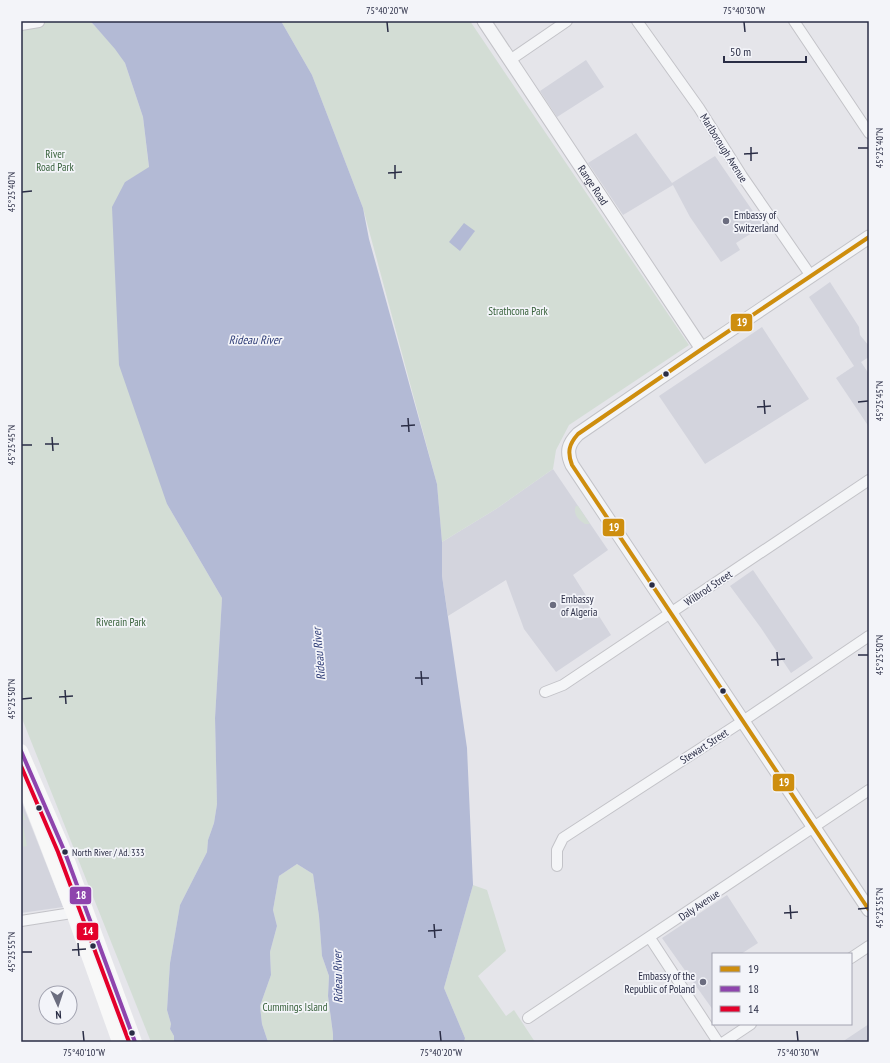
<svg xmlns="http://www.w3.org/2000/svg" width="890" height="1063" viewBox="0 0 890 1063" font-family="'PT Sans Narrow',sans-serif">
  <rect width="100%" height="100%" fill="#e5e5ea"/>
  <path fill="#d3d4dd" d="M586,60L604,87L557,117L540,91Z
    M636,133L672,183L715,156L763,226L736,243L740,250L721,262L690,217L673,185L623,215L588,163Z
    M830,282L859,327L860,335L869,346V357L861,362L869,374V427L836,378L854,366L809,297Z
    M762,327L809,399L705,464L659,396Z
    M553,469L608,550L573,575L611,635L556,672L524,629L506,580L448,616L442,576V542L496,509Z
    M753,570L813,658L791,673L761,628L730,586Z
    M21,800L63,907L21,913Z
    M727,895L758,943L741,954H713V1010L662,938Z
    M869,1024V1042H842Z"/>
  <path fill="#d3ddd5" d="M21,21H90L94,25L116,49L125,63L143,117L149,168L125,182L167,504L222,598L215,718L217,804L214,823L208,840L207,852L180,905L170,963L167,1010L171,1024L170,1029L174,1036V1042H151L21,716Z
    M281,21H470L689,345L569,425L556,450L553,469L496,509L442,542L437,484L363,208L312,75Z
    M576,506H578L590,524H585C579,521 572,513 576,506Z
    M21,807L26,820H22L27,846L21,847Z
    M297,864L313,874L319,916L322,956L329,976L328,996L333,1034V1042H268L262,1024L260,1006L271,975L270,952L277,926L273,910L279,876Z
    M473,885L487,890L506,951L478,976L506,1016L514,1010L535,1042H464L465,1038L444,988Z"/>
  <path fill="#b3bad5" d="M90,21H281L312,75L363,208L369,239L437,484L442,542V576L467,748L473,885L444,988L465,1038L464,1042H333V1034L328,996L329,976L322,956L319,916L313,874L297,864L279,876L273,910L277,926L270,952L271,975L260,1006L262,1024L268,1042H174V1036L170,1029L171,1024L167,1010L170,963L180,905L207,852L208,840L214,823L217,804L215,718L222,598L167,504L119,365L112,207L125,182L149,167L143,117L125,63L115,49L94,25Z
    M464,223L475,231L460,251L449,242Z"/>
  <g fill="none" stroke-linecap="round" stroke-linejoin="round">
    <g stroke="#c3c3c8" stroke-width="12">
      <path id="minor" d="M637,21L699,108L742,176L811,276
        M794,21L869,133
        M21,25L39,22
        M510,60L567,21
        M545,692L563,685L869,480
        M557,866V850L563,838L743,721L869,636
        M21,921L78,912
        M650,938L718,1042
        M851,958L869,946
        M528,1018L869,790
        M724,1042L751,1024"/>
    </g>
    <g stroke="#c3c3c8" stroke-width="15">
      <g id="tertiary">
        <path id="s1" d="M484,21L702,349"/>
        <path d="M869,237L702,349L578,434C568,444 566,452 572,465L869,910"/>
      </g>
    </g>
    <use href="#minor" stroke="#f4f5f7" stroke-width="10"/>
    <use href="#tertiary" stroke="#f4f5f7" stroke-width="13"/>
    <path stroke="#f8f8f8" stroke-width="14" d="M21,751L64,850L135,1042
      M21,778L73,913L119,1042"/>
    <g stroke="#f3f4f9" stroke-width="7">
      <path id="bus-1" d="M869,237L702,349L578,434C569,444 567,452 572,465L869,910"/>
    </g>
    <g stroke="#f3f4f9" stroke-width="7">
      <path id="bus-2" d="M21,751L64,850L135,1042"/>
    </g>
    <g stroke="#f3f4f9" stroke-width="7">
      <path id="bus-3" d="M21,766L58,852L129,1042"/>
    </g>
    <use href="#bus-1" stroke="#ce8e0e" stroke-width="4"/>
    <use href="#bus-2" stroke="#8e44ad" stroke-width="4"/>
    <use href="#bus-3" stroke="#e4002b" stroke-width="4"/>
  </g>
  <path fill="none" stroke="#2a2d45" stroke-width="1.5" d="M387,22L388,32M744,22L745,32M751,147V161M858,148H868M744,154L758,153M395,165V179M388,173L402,172M22,192L32,191M764,400L765,414M858,402L868,401M757,407L771,406M408,418L409,432M401,426L415,425M52,437L53,451M45,444H59M22,445H32M777,652L778,666M858,655H868M771,660L785,659M421,671L422,685M415,678H429M65,690L66,704M59,697L73,696M22,699L32,698M790,905L791,919M858,909L868,908M784,913L798,912M434,924L435,938M428,931L442,930M78,943L79,956M72,950L86,949M22,952H32M83,1031L84,1041M440,1031L441,1041M797,1031L798,1041"/>
  <g fill="#6b6d7f" stroke="#f3f4f9" stroke-width="1.5">
    <circle cx="726" cy="221" r="4"/>
    <circle cx="553" cy="605" r="4"/>
    <circle cx="703" cy="982" r="4"/>
  </g>
  <g fill="#2a2d45" stroke="#f3f4f9" stroke-width="1.5">
    <circle cx="666" cy="374" r="3.5"/>
    <circle cx="652" cy="585" r="3.5"/>
    <circle cx="723" cy="691" r="3.5"/>
    <circle cx="39" cy="808" r="3.5"/>
    <circle cx="65" cy="852" r="3.5"/>
    <circle cx="93" cy="946" r="3.5"/>
    <circle cx="132" cy="1033" r="3.5"/>
  </g>
  <g text-anchor="middle" stroke-width="3.5" stroke-linejoin="round" paint-order="stroke">
    <g font-size="10" fill="#2a2d45" stroke="#f3f4f9" text-anchor="start">
      <text x="72" y="856">North River / Ad. 333</text>
    </g>
    <g font-size="11" fill="#2a2d45" stroke="#f3f4f9">
      <text transform="translate(724 148) rotate(58)" y="4">Marlborough Avenue</text>
      <text dy="4" stroke="none"><textPath href="#s1" startOffset="197">Range Road</textPath></text>
      <text transform="translate(708 588) rotate(-34)" y="4">Wilbrod Street</text>
      <text transform="translate(704 746) rotate(-33)" y="4">Stewart Street</text>
      <text transform="translate(699 905) rotate(-34)" y="4">Daly Avenue</text>
    </g>
    <g font-size="11" fill="#37613a" stroke="#f3f4f9">
      <text x="55" y="158">River<tspan x="55" dy="13">Road Park</tspan></text>
      <text x="518" y="315">Strathcona Park</text>
      <text x="121" y="626">Riverain Park</text>
      <text x="295" y="1011">Cummings Island</text>
    </g>
    <g font-size="11" fill="#2a2d45" stroke="#f3f4f9" text-anchor="start">
      <text x="734" y="219">Embassy of<tspan x="734" dy="13">Switzerland</tspan></text>
      <text x="561" y="603">Embassy<tspan x="561" dy="13">of Algeria</tspan></text>
      <text x="695" y="980" text-anchor="end">Embassy of the<tspan x="695" dy="13">Republic of Poland</tspan></text>
    </g>
    <g font-size="12" font-style="italic" fill="#33417a" stroke="#f3f4f9">
      <text x="255" y="344">Rideau River</text>
      <text transform="translate(319 654) rotate(-95)" y="4">Rideau River</text>
      <text transform="translate(338 977) rotate(-91)" y="4">Rideau River</text>
    </g>
  </g>
  <g stroke="#f3f4f9" stroke-width="1.5">
    <rect x="730" y="313" width="23" height="19" rx="4" fill="#ce8e0e"/>
    <rect x="602" y="518" width="23" height="19" rx="4" fill="#ce8e0e"/>
    <rect x="772" y="773" width="23" height="19" rx="4" fill="#ce8e0e"/>
    <rect x="69" y="886" width="23" height="19" rx="4" fill="#8e44ad"/>
    <rect x="76" y="922" width="23" height="19" rx="4" fill="#e4002b"/>
  </g>
  <g font-size="11" text-anchor="middle" font-weight="bold" fill="#fff">
    <text x="742" y="326">19</text>
    <text x="614" y="531">19</text>
    <text x="784" y="786">19</text>
    <text x="81" y="899">18</text>
    <text x="88" y="935">14</text>
  </g>
  <rect width="890" height="1063" fill="none" stroke="#f3f4f9" stroke-width="44"/>
  <rect x="712" y="953" width="140" height="72" fill="#f3f4f9" stroke="#a3a4b1"/>
  <rect x="720" y="966" width="20" height="6" fill="#ce8e0e" stroke="#a3a4b1"/>
  <text x="748" y="973" font-size="12" fill="#2a2d45">19</text>
  <rect x="720" y="986" width="20" height="6" fill="#8e44ad" stroke="#a3a4b1"/>
  <text x="748" y="993" font-size="12" fill="#2a2d45">18</text>
  <rect x="720" y="1006" width="20" height="6" fill="#e4002b" stroke="#a3a4b1"/>
  <text x="748" y="1013" font-size="12" fill="#2a2d45">14</text>
  <g transform="translate(58 1005) rotate(177)"><circle r="19" fill="#f3f4f9" stroke="#a3a4b1"/>
  <path d="M0-3L7 15L0 10L-7 15Z" fill="#6b6d7f"/>
  <text y="-6" font-size="11" font-weight="bold" text-anchor="middle" fill="#2a2d45">N</text>
  </g>
  <path d="M724 56v6h82v-6" fill="none" stroke="#2a2d45" stroke-width="2"/>
  <text x="730" y="56" font-size="12" fill="#2a2d45" stroke="#f3f4f9" stroke-width="3" paint-order="stroke">50 m</text>
  <rect x="22" y="22" width="846" height="1019" fill="none" stroke="#2a2d45" stroke-width="1.5"/>
  <g font-size="10" text-anchor="middle" fill="#2a2d45">
    <text x="387" y="14">75°40'20"W</text>
    <text x="744" y="14">75°40'30"W</text>
    <text transform="translate(879 148) rotate(-90)" y="4">45°25'40"N</text>
    <text transform="translate(11 192) rotate(-90)" y="4">45°25'40"N</text>
    <text transform="translate(879 401) rotate(-90)" y="4">45°25'45"N</text>
    <text transform="translate(11 445) rotate(-90)" y="4">45°25'45"N</text>
    <text transform="translate(879 655) rotate(-90)" y="4">45°25'50"N</text>
    <text transform="translate(11 699) rotate(-90)" y="4">45°25'50"N</text>
    <text transform="translate(879 908) rotate(-90)" y="4">45°25'55"N</text>
    <text transform="translate(11 952) rotate(-90)" y="4">45°25'55"N</text>
    <text x="84" y="1056">75°40'10"W</text>
    <text x="441" y="1056">75°40'20"W</text>
    <text x="798" y="1056">75°40'30"W</text>
  </g>
</svg>
